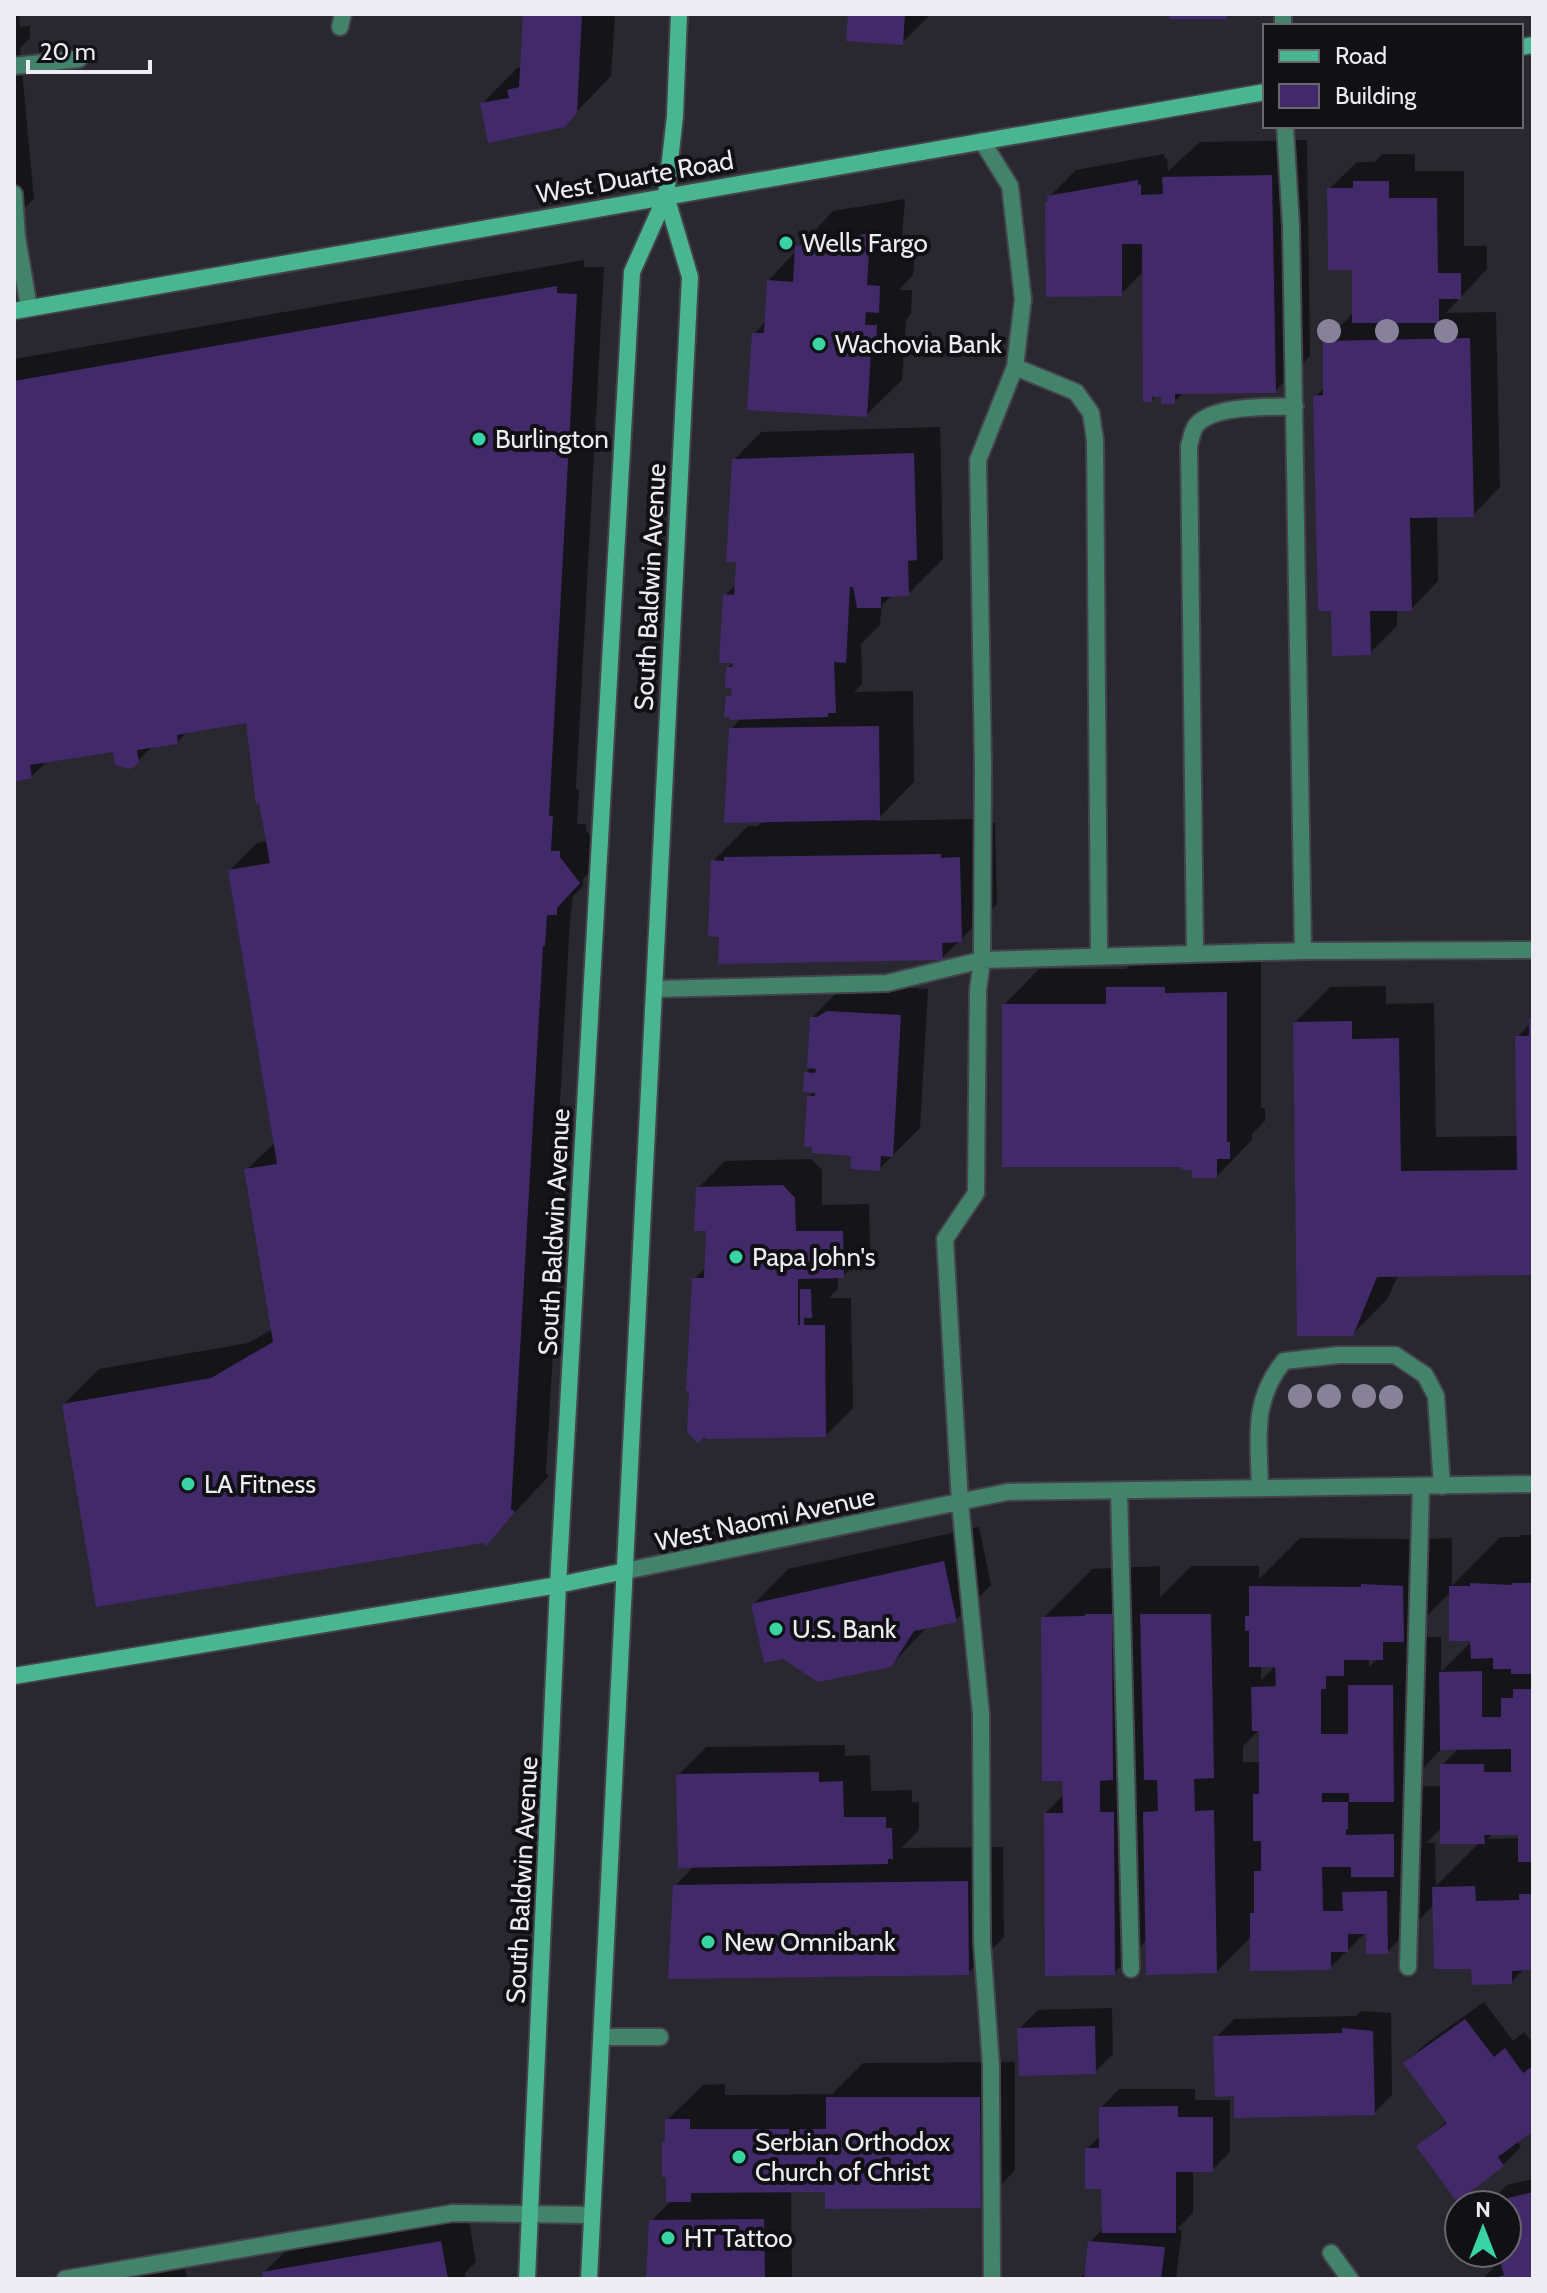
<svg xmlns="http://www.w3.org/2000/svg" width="1547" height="2293" viewBox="0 0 1547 2293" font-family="Cabin,sans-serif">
  <rect width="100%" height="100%" fill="#29272f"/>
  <path fill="#0007" fill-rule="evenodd" d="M14,14H19L20,27L30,26V38L20,48L34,199L14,218Z
    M525,14H615L611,76L564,125L482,104L517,68H522Z
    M850,14H931L902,43Z
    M1307,140L1310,356L1275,391L1184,392L1174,402L1163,395H1156L1151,400L1144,271L1121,294L1049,197L1076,170L1164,154L1165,159L1167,158L1168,171L1200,142Z
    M1382,154H1415V171H1464V246H1487V269L1446,313L1496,312L1500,487L1473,515L1437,516L1438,581L1411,609H1397V626L1370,653L1333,609L1315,397L1325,387V342L1352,314L1354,268L1329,189L1357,162H1375Z
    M905,199L901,250L915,251L913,275L899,290H912L911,314L906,320L902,380L866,415L754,334L766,321L769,280L833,211Z
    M584,260V267H604L576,789H579L577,824H586V830L606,855L583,879V886L573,896L570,919L551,1267L558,1266L546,1473L549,1476L486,1543L64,1404L99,1369L248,1343L273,1329L246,1170L276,1142L230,870L257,843L268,841L247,721L188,731L177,742L153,746L138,761L115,749L47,761L31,777L14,780V359Z
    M940,427L943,559L908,594L892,595L882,605L880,625L861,644L862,684L854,692L913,691L914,782L876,821L976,819V823H995L997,904L942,958L721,935L713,861L748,826H758L764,820L731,729L742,717L728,697L734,691L728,668L735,661L725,595L737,584L734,460L761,432Z
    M1143,952L1261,958V1108H1265V1121L1252,1134V1140L1217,1176L1194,1168L1004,1005L1039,969H1126Z
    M856,985L928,989L920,1128L879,1169L853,1154L809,1097L814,1091L806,1073L812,1066V1018L839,990Z
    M1386,986V1004L1434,1003L1436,1137L1518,1136L1517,1037L1531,1023L1533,1017V1273L1398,1275L1388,1298L1353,1334L1295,1022L1330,987Z
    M811,1159L822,1170V1205L869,1204L870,1249L843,1276L838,1277V1289L829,1298H851L853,1408L826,1435L694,1279L707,1266L708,1229L698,1188L725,1161Z
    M979,1527L991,1585L956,1620L928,1626L890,1666L753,1605L788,1569Z
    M1521,1535H1533V1968H1525L1511,1982L1473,1967L1435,1904L1387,1952L1368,1930L1330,1968L1252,1936L1217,1971L1147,1940L1114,1973L1046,1813L1064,1794L1043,1618L1092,1569L1160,1566V1597L1191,1566H1259V1579L1300,1538L1409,1539L1412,1536L1427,1539L1452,1538V1586L1500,1537H1519ZM1451,1592L1474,1639L1441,1672V1637H1406ZM1369,1658H1378L1369,1667ZM1261,1665H1276L1261,1680ZM1261,1728V1762H1243V1746ZM1442,1748H1459L1442,1765V1786L1406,1787ZM1442,1827L1480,1842L1436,1886L1435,1843H1426ZM1493,1833H1520V1838L1488,1839Z
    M845,1745V1756L870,1755L871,1791L912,1790V1802H919V1830L901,1848L1003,1847L1004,1937L968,1973L675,1886L694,1866L678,1775L706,1747Z
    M1484,2002L1513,2041L1524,2032L1533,2043V2129L1517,2141L1521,2147L1503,2165L1418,2147L1448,2120L1405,2064L1424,2045Z
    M1112,2008L1113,2054L1095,2072L1019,2029L1038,2010Z
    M1362,2011L1391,2013L1392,2095L1374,2113L1236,2094L1216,2037L1234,2019L1356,2016Z
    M1015,2062V2170L980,2206L827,2190H791L792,2279H648L651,2221L672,2200L664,2143L667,2140V2120L703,2085L725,2084V2095L832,2094L863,2063Z
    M1119,2089H1195V2100H1230V2152L1212,2170H1193V2213L1177,2229L1182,2230L1176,2279H1079L1086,2272L1090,2242L1104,2228L1103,2187L1087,2149L1101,2135V2108Z
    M1533,2179V2279H1482L1497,2264L1503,2263L1500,2253H1507V2205L1489,2204L1507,2185Z
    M468,2215L476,2262L465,2273L466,2279H265L264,2272L292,2245Z
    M184,2263L187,2279H92Z"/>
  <path fill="#422a6a" d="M523,14H582L577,113L565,127L488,143L480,103L509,98L507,90L519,87Z
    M848,14H905L903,45L846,41Z
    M1169,14H1226L1227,19H1169Z
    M1272,175L1276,393L1175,394V404H1161V397H1152V402H1143L1142,244H1122V296L1046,297L1045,203L1048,202L1047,196L1138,180V185L1141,184V195L1163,194L1162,177Z
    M1353,181H1389V198H1437L1438,273H1461V299H1439V323H1352V270H1328L1327,188H1353Z
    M870,233L867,285L880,286L879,313L866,312L865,325H877L876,352H871L867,417L747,410L752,333H764L767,280L793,282L795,246Z
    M557,286V293L577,294L549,816H553L551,851H560V857L580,883L557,908V915H547L545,946H543L511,1509L515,1512L486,1546L483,1543L96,1607L62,1404L211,1378L273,1342L244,1169L277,1164L228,870L270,863L259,803L256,804L246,723L177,735L178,744L137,750L139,763L130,769L115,765L113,752L30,765L32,778L14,782V381Z
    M1470,338L1474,517L1410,518L1412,611H1370L1371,655L1332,656L1331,611H1318L1313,396L1323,395V341Z
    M914,453L917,560L908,561L909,596L881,597V608H857L853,587H850L846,663L834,662L836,713H828V717L730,720V717H724L726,696H731L732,688H725L726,667H732L733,663H719L723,594L734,595L736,562H726L732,459Z
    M879,726L880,820L724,823L729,728Z
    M941,854V858L960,857L962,942L942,943L943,960L718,964L719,937L708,936L711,860L724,861V857Z
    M1106,987H1165V993L1227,992V1142H1230V1159H1217V1178H1192V1170H1181V1167H1002V1004H1106Z
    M827,1011L901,1015L893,1157L881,1156L880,1171L850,1169L851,1156L812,1153V1147H804L807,1096H815V1093L803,1092L804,1072L815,1073L816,1069L807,1068L810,1017H817Z
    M1529,1018H1533V1275L1377,1277L1353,1336H1297L1293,1022L1352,1021V1039L1399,1038L1401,1171L1517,1170L1515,1036H1529Z
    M783,1185L795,1198L796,1231H843L844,1278L798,1279V1325H800V1289H811L812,1318H804V1325H825L826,1437L706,1439L705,1437L697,1443L687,1432L689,1391H686L692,1278H704L706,1231H694L696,1187Z
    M944,1561L957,1622L914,1631L891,1667L818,1682L783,1659L764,1663L751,1604Z
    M1470,1583L1512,1585V1583H1533V1674H1511V1669H1493V1658L1471,1659L1470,1641H1449V1586H1470Z
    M1361,1584L1403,1586L1404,1642H1383V1660H1344V1676H1326V1689H1321V1734H1348V1685H1393L1394,1802H1349V1793H1322V1802H1348V1829H1346V1835L1394,1834V1877H1351V1867H1322L1323,1911H1343L1342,1892L1387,1891L1388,1954H1366V1934H1348V1952H1331V1970L1250,1971V1913H1254V1871H1261V1841H1253V1794H1259V1731H1252L1251,1687L1276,1686L1275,1667H1249V1631H1245V1616H1249V1586L1361,1587Z
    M1085,1614H1112L1113,1780L1100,1781V1812H1114L1115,1975L1045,1976L1044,1813H1063L1062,1781H1042L1041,1617L1085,1616Z
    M1140,1614H1211L1214,1778L1194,1779L1195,1811L1214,1810L1217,1973L1146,1975L1143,1812L1158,1811L1157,1780H1144Z
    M1482,1671V1717H1501V1698H1513V1689H1533V1862H1518V1835H1484L1485,1844H1440V1764H1484V1772H1511V1749L1440,1750L1439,1672Z
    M819,1772V1782L843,1781L844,1817H886V1828H892L893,1859H888V1864L678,1868L676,1774Z
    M968,1881L969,1975L668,1979L673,1885Z
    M1475,1886L1476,1901L1519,1900V1894H1533V1970L1512,1971V1984L1472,1985L1471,1969H1434L1432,1887Z
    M1465,2019L1494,2057L1505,2048L1523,2073L1533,2066V2131L1498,2157L1504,2166L1457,2202L1416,2146L1447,2123L1403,2063Z
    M1095,2026L1096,2074L1019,2076L1017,2028Z
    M1342,2028L1373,2031L1375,2115L1234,2118V2096L1215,2097L1213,2036L1342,2033Z
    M826,2097H980L981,2208L825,2209V2192L691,2193V2202H666V2177H662V2142H665V2119H690V2129H826Z
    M1178,2106V2117H1213V2172H1176V2233H1102L1101,2189H1085V2148H1099V2107Z
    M1533,2192V2279H1493L1504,2275L1498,2253H1507V2205L1483,2204Z
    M764,2219L765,2279H646L649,2220Z
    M441,2241L448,2279H263L262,2272Z
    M1088,2241L1165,2247L1161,2279H1084Z"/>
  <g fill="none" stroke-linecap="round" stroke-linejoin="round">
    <g stroke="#44434a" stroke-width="20">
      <path id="lane" d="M1283,14V26
        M340,27L343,14
        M14,66L79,59
        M1285,126L1291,226L1303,951
        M982,141L1010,186L1023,299L1015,367L978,460L983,766L982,960L978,990L976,1193L945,1239L960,1503L981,1714L982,1942L991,2065L992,2279
        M14,194L17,237L29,308
        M1015,367L1076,392L1091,413L1095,440L1099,955
        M1195,953L1189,446C1191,440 1192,432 1195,427C1211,404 1269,408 1295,406
        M654,989L887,983L982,960L1303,951L1533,950
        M1260,1488C1259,1440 1251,1401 1284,1361L1339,1355H1395L1425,1375L1436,1396L1442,1486
        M1119,1491L1131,1969
        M1408,1967L1421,1486
        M602,2037H660
        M65,2279L453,2213L592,2215"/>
    </g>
    <g stroke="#44434a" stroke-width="20">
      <path id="street" d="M625,1571L1007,1492L1533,1484
        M1331,2253L1350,2279"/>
    </g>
    <g stroke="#44434a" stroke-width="20">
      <path id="secondary" d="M1521,47L1533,45
        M14,311L1265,92
        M14,1676L558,1585L625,1571
        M527,2279L558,1585L632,272L666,196L675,116L679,14
        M589,2279L690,277L666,196"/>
    </g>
    <use href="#lane" stroke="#43836c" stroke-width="16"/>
    <use href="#street" stroke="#43836c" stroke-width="16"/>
    <use href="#secondary" stroke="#49b691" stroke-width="16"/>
  </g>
  <g fill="#88819a">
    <circle cx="1329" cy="331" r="12"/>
    <circle cx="1387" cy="331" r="12"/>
    <circle cx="1446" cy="331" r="12"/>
    <circle cx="1300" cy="1396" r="12"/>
    <circle cx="1329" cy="1396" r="12"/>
    <circle cx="1364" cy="1396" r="12"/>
    <circle cx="1391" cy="1397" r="12"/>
  </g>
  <g fill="#39d4a5" stroke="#111014" stroke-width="3">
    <circle cx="786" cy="243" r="8"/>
    <circle cx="819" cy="344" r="8"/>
    <circle cx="479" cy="439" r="8"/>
    <circle cx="736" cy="1257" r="8"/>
    <circle cx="188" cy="1484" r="8"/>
    <circle cx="776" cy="1629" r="8"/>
    <circle cx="708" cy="1942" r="8"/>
    <circle cx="739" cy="2157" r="8"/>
    <circle cx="668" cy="2238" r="8"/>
  </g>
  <g text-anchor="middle" stroke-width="8" stroke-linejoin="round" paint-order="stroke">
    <g font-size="26" fill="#edecf2" stroke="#111014">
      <text transform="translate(635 177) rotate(-10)" y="9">West Duarte Road</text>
      <text transform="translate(650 587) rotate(-87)" y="9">South Baldwin Avenue</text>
      <text transform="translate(554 1232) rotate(-87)" y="9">South Baldwin Avenue</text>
      <text transform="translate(765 1519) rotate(-12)" y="9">West Naomi Avenue</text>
      <text transform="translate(522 1880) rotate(-87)" y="9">South Baldwin Avenue</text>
    </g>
    <g font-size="26" fill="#edecf2" stroke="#111014" text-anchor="start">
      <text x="802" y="252">Wells Fargo</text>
      <text x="835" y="353">Wachovia Bank</text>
      <text x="495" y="448">Burlington</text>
      <text x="752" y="1266">Papa John's</text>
      <text x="204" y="1493">LA Fitness</text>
      <text x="792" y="1638">U.S. Bank</text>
      <text x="724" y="1951">New Omnibank</text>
      <text x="755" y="2151">Serbian Orthodox<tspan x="755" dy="30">Church of Christ</tspan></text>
      <text x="684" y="2247">HT Tattoo</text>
    </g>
  </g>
  <rect width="1547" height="2293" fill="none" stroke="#edecf2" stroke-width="32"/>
  <rect x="1263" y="24" width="260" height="104" fill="#111014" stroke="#69686d" stroke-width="2"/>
  <rect x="1279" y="50" width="40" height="12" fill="#49b691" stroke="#69686d" stroke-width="2"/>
  <text x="1335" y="64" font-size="24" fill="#edecf2">Road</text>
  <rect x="1279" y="84" width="40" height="24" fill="#422a6a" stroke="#69686d" stroke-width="2"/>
  <text x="1335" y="104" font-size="24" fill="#edecf2">Building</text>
  <g transform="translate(1483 2229)"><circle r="38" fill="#111014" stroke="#69686d" stroke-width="2"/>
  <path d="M0-6L14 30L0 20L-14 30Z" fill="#39d4a5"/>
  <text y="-12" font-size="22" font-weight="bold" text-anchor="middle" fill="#edecf2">N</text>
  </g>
  <path d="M28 60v12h122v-12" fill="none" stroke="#edecf2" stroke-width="4"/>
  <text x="40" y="60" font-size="24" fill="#edecf2" stroke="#111014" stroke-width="6" paint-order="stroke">20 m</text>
</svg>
